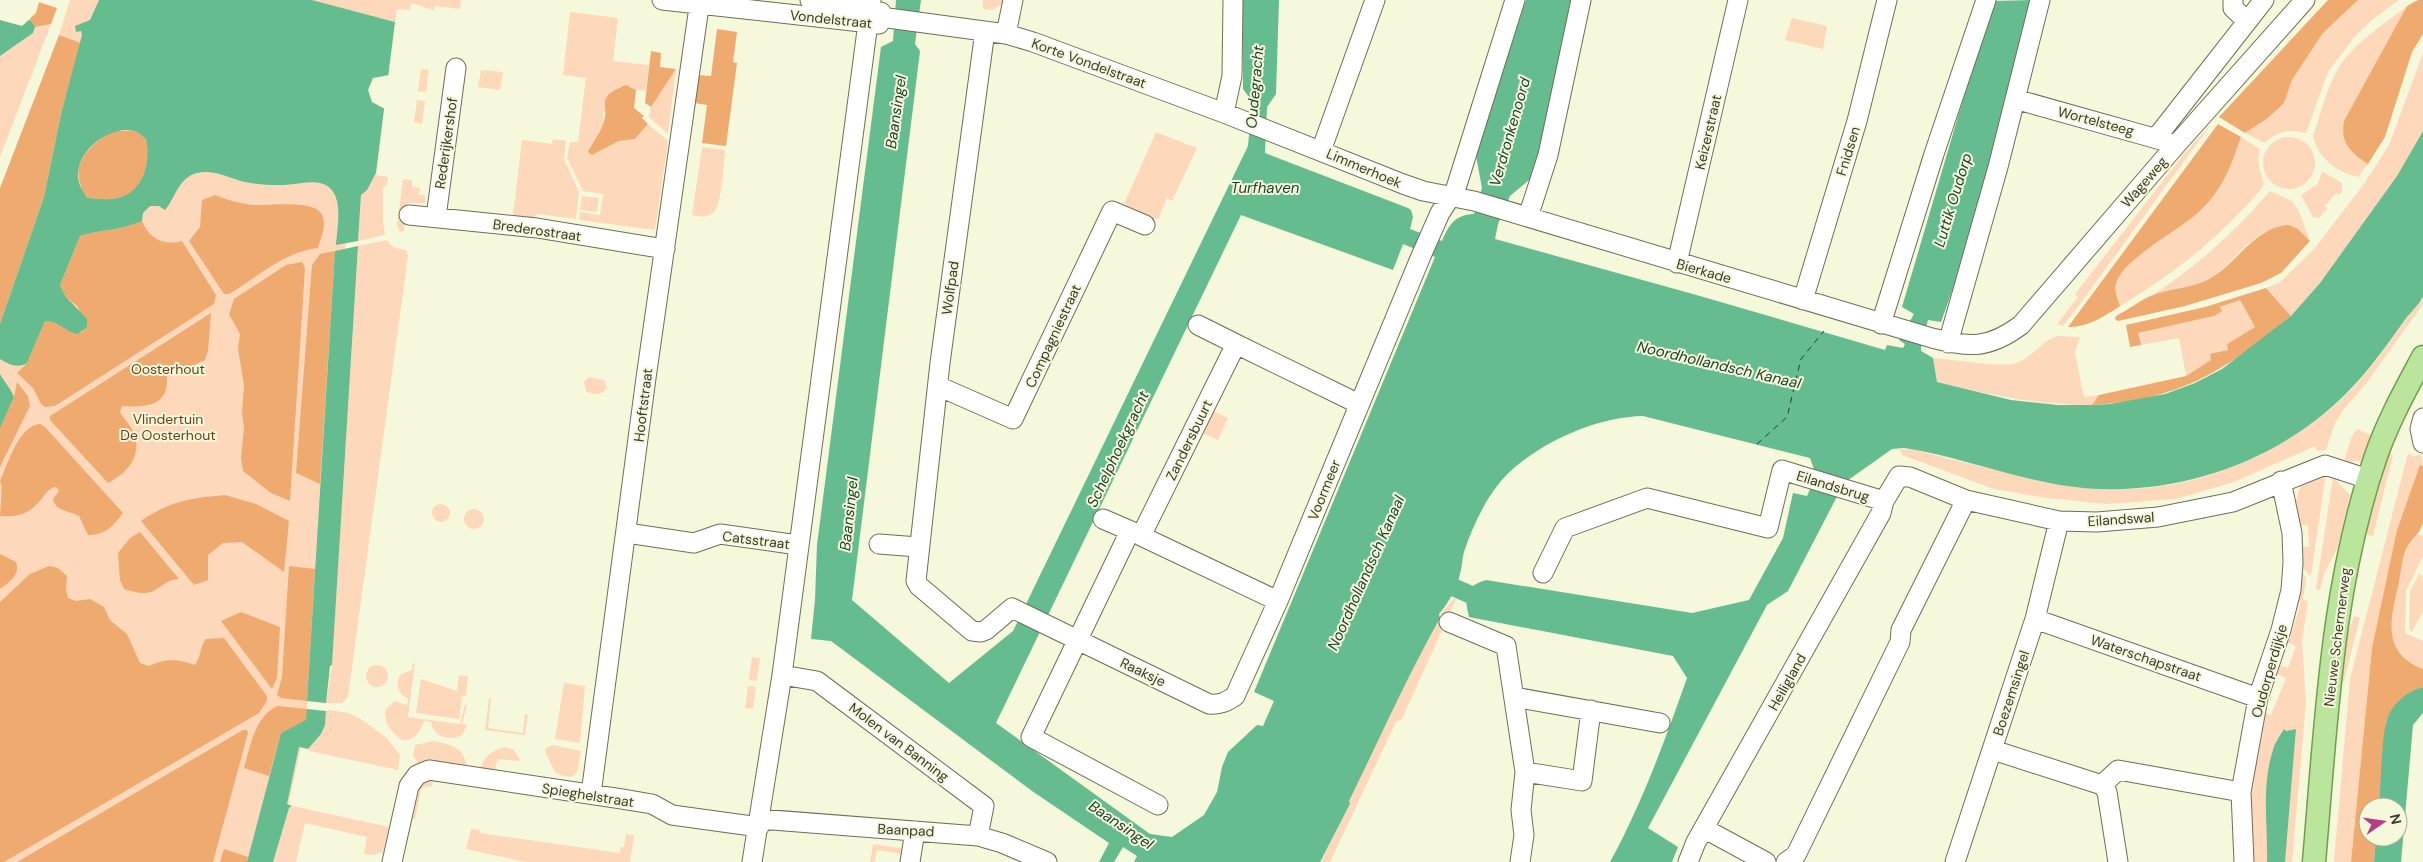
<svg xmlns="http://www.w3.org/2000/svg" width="2423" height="862" viewBox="0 0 2423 862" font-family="'DM Sans',sans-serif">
  <rect width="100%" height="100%" fill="#f6f8db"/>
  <path fill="#fed8ba" d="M70,0H99L90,20L80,31L82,32L81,43L59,35Z
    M122,0L349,202L312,669L303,737L286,816L289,808L293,806L389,827L383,852L373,855L364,854L367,837L305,823L296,862H0V342Z
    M312,0H461L460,9L435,6L434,10L411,3L410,10L397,9L395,22Z
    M983,0H1006L1005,3L992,10L983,9Z
    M2358,0H2399L2372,20L2354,38L2328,72L2306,133C2289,129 2277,131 2265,143L2245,133L2268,118L2284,103L2292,80L2323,33Z
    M2407,6L2344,122C2341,142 2352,154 2368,164L2358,177C2336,172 2318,158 2313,136C2321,113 2327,85 2341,64C2357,41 2386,23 2407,6Z
    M570,12L618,18L613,61L649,65L646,91L636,90L632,87H621L617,90L604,112L603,126L589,148L592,155L619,141L635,139L648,124L668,141L655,230L579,220L580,212L600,215L603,194L583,191L567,158L570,142H578L586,78L563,75Z
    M1792,18L1827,26L1823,49L1785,40Z
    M51,24L0,157V56L33,33L35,27Z
    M2423,53V131L2397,176L2320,283L2291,316L2266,288L2280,282L2314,249L2364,184L2389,145Z
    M421,69L429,70L426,92L418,91Z
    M676,69L668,134L649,117L651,107Z
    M481,70L503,72L500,90L478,87Z
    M417,100L425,101L422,124L414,122Z
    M2212,123L2074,312L2063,326L2057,324L2078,297L2075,294L2184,154Z
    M1156,132L1197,148L1172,201L1167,198L1158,220L1124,204Z
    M2241,137L2260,149C2255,169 2265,176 2263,187C2219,238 2178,271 2120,306C2118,299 2114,292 2116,284C2121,259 2185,228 2204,207C2225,185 2231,165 2241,137Z
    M2263 163a26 26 0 1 1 52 0a26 26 0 1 1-52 0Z
    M553,139L566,141L564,159L579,192L576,219L538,214L531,219L513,216L522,140L552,144Z
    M702,147L725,150C724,163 722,208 712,214C706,218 699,216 692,215Z
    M2322,171L2342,183V191L2339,195L2336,193L2325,206L2328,208L2319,218L2313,217L2301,195L2318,184Z
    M375,175L388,177L387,184L383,188V222L385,235L358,241L361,195Z
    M403,179L412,180V187L420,188L419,195H425V203H408L404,231L400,232L397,225Z
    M2270,191L2292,201L2298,209L2310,241L2298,229C2290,229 2278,227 2271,230C2249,236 2228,268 2208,280C2192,289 2171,291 2153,295C2197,266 2236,231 2270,191Z
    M582,196L599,198L597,212L580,210Z
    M387,240L393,247L406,250L408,256L348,697L342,703H326L332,665L358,246Z
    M2423,295V304L2365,385L2344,409L2335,423L2326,450L2317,451L2315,446L2234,482L2176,499L2106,504L2046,498L1994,489L1902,455L1900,449L1916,450C1971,465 2026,478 2083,485C2096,486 2111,490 2124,489C2205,489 2292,448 2349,392C2377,363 2399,328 2423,295Z
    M2240,300L2255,327L2227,344L2228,350L2186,376L2179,338L2141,345L2138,333L2214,316L2220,307Z
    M2058,336L2080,337L2075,353L2084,397L2099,395L2092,405C2036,405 1992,395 1937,382L1933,358C1950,359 2003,368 2016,363C2033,358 2041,340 2058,336Z
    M589,377L604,380L607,387C603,396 594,395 586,391L584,382Z
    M1211,410L1228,418L1218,440L1201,432Z
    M2357,429L2371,435L2361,461L2344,462L2351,438Z
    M2389,453L2393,455L2373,536L2365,534Z
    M2408,453L2414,457L2421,454L2423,466L2420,465L2372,648L2351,862H2334L2350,679Z
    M2327,474L2325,481L2311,576L2300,566L2301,539L2303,547H2309L2308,525H2300L2295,504L2301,484Z
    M2333,477L2350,495L2337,549L2324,574L2320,590L2316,589Z
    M432 513a9 9 0 1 1 18 0a9 9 0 1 1-18 0Z
    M464 519a10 10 0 1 1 20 0a10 10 0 1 1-20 0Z
    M2418,534L2423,536V556L2406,591L2405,633L2423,641V669C2413,665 2398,655 2393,645C2387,633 2400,562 2406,549C2409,543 2414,539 2418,534Z
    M2300,571L2306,577L2303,600L2308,601L2302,641L2306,702L2292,862H2285L2296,729L2285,731L2284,729C2261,773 2268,815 2267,862H2252L2250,803L2262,712L2271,715L2286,678L2273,672L2276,664L2288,668L2296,646L2285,641L2290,639L2301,602L2297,600Z
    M2419,574L2423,576V611L2412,632L2409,629L2410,591Z
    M1454,598L1456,599L1402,719L1396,722L1330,862H1320L1350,805L1348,801C1379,740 1406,679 1440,618L1442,624L1441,614Z
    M2354,616L2360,618L2344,681H2341L2346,638Z
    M752,657L760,658L757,681L749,680Z
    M413,663H415L408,717L460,724L465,705H467L462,724L467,725L462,735C450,741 433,738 431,722L424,721C420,732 415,741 402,740C391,732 383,723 386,709L395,701L407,705L408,699C398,693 394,684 401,674L412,670Z
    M366 676a11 11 0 1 1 22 0a11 11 0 1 1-22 0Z
    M459,675L468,676L466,696H462L459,719L416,713L421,679L457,691Z
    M564,683L585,686L580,743L555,739Z
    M748,686L756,687L753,709L745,708Z
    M489,698H491L488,728L523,733L525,714L528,715L525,735L485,730Z
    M330,710L349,713L361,719L387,738L400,755L398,770L310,751L308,749L321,734L325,725L326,711Z
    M433,741C454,745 463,747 468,769L418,763L413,756L415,745Z
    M552,745L581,751C578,769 579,785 555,772L545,752L546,748Z
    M505,747L513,749L521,761L499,759L496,763L495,773L481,770C482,757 493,750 505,747Z
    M425,781H433L432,786L424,787L421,790L415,819L410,818L416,789Z
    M471,829L480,830V833L620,853L621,847H624L626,834L634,835L630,862H525L466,849Z
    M873,844L906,849L902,854L877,850L874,862H870Z"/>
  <path fill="#efaa70" d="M2328,0H2358L2323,33L2292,80L2284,103L2268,118L2245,133L2219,117Z
    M2418,0H2423V34L2412,52L2385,137L2368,164C2351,153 2340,143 2344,121L2407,6Z
    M39,2L57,8L51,24L35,27L29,19L36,13Z
    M717,29L737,32L733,62L737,63L726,146L702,143L707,105L694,103L698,75L711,76Z
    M59,35L81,43L61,114L44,197L0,324V188Z
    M651,51L661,53L660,67L676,69L651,107L645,103Z
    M626,85L636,90L634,108L644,116L642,118L648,124L635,139L619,141L592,155L588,152C592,142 600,134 603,124C611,104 593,98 626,85Z
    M2218,124L2241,137C2231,165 2225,185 2204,207C2185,228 2121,259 2116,284C2114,292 2118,299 2120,306C2105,316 2086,328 2068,327Z
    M112,131H136L146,139C150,158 146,185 127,195C115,201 99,199 87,198C67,167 86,148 112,131Z
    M215,195C227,200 239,203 252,205C267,206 316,199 322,215C327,226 321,237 318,248C286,251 257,277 229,294H224L189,241L200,227L202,200Z
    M142,221C149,239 164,246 182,241L216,295L214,304L55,406L45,407L41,404L33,388L17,373L27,363L45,321H53L73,333L83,332L78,307L66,297L60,285L80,236C103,229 120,231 142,221Z
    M2289,225L2298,229L2310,241L2281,273L2261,283L2185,306L2118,321L2115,319L2116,316C2128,310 2140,300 2153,295C2174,287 2195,289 2214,276C2239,260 2256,227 2289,225Z
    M335,251L320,484L296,473L312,265L320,254Z
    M302,262L305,268L290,501L271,493L243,471L241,458L244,428L242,413L244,385L238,349L240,334L229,314L234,299L286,265Z
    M2266,288L2291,316C2225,371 2180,400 2092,405L2099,395L2186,376L2211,360L2210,354L2228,350L2227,344L2255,327L2240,300L2220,307L2222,311L2214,316L2138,333L2141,345L2130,347L2126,325L2205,307Z
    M211,313L208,351L205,360L186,369L166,370C172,405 150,408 122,406L120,412C124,419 133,428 135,436C141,459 126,473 108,483L50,420V416Z
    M17,382L28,396L30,406L0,467V428L14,397Z
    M40,424L45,427L123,513C113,526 106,535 88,535L79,516C70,511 55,511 53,499L59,491L56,487C41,488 41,520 0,516L2,486L0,481C8,464 18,426 40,424Z
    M2420,465L2423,466C2423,482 2423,509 2423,523C2420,534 2411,539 2406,549C2402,558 2401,572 2399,582C2391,618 2380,652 2423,669V687C2410,690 2390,709 2386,723L2379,807H2368V837H2376L2374,862H2351L2372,648L2397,530Z
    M225,495L256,504L289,521L284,572L242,542L223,543L208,555V580L194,585L141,521C169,501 192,498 225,495Z
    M140,532L179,579C167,579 161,588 151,592C142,595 132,591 124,589L120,580L118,553L130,538Z
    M0,554L16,562C21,575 9,582 0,589Z
    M49,566L58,568L67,576L66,589L68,598L76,601L90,599L104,607L110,620L127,634L140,663L149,666C165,658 178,659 195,665C201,657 200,646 206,639L224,638L267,696V701L259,713L4,862H0V602L30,574Z
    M289,566L315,569L307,701L281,698L277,695L282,677Z
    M241,612L280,627L277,678L272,689L221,621Z
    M278,706L307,709V720L281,733L269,776L244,768C250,747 255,715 278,706Z
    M243,730H247L248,733L213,862H17Z
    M224,849L248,857L247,862H220Z"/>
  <path fill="#65bc8e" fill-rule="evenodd" d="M99,0H312L395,22L376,173L367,190L361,195L358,241L336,245C337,229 343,202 331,189C319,176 295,186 279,185C268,185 256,184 245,182C229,178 213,169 197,173C178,178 176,197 165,210L159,206H150L143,213L142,221C119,231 103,229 80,236L60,285L66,297L87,319V327L78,334C65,332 58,320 45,321L27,363C18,369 8,364 0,359V324L44,197L61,114L82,35L81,31L76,32L75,26L90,20ZM125,130L136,131L146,139C150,158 146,185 126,195C115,201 99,199 87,198C83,191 78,184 78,176C78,151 103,132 125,130Z
    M896,0H921L915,44L920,51L852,600L949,683L1013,631L1248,146L1252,101L1243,89V0H1279L1276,94L1267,107L1265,153L1408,208L1411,210L1413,217L1410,229L1442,241C1449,225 1454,215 1474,214L1482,188L1476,156L1526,0H1572L1535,175L1510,196L1498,224L1495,239L1700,296L1885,350L1887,345L1903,348L1905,344L1899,340L1914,314L1902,307L1992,1L2032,0C2004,108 1980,217 1941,322L1928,320L1921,348V351L1933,358L1937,382L2011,400L2058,405H2092L2110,404L2165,394L2195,383L2222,369L2291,316L2320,283L2397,176L2423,131C2423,173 2423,215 2423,257C2423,268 2423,286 2423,296C2420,303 2412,311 2407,317C2391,339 2376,361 2358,381C2285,463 2168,503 2060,485C2007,476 1956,456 1904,448L1892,449L1844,483L1788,591L1767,605L1648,828L1678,847L1672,862H1610C1642,804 1665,740 1687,678L1673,656L1469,617C1464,597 1464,587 1486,580L1692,613L1749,600L1783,538L1793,493L1807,496L1816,475L1810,458L1643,416C1598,417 1549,439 1515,467C1490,488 1474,522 1464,552C1462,559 1462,567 1460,574C1456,590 1449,602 1439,614L1440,618C1406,679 1379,740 1349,801L1350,804L1320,862H1134L1137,856L1123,847L1114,862H1099L1109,843L1032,791L831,641L811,639L815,600L817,545L881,47L893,41ZM1241,215L1393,270L1403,244L1435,257L1254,692L1274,701L1263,726L1257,725L1228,752L1222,767L1217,792L1204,815L1172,837L1150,834L996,723Z
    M0,10C12,13 30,15 35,27L33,33L0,56Z
    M358,246L332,665L330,666L326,703L307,701L335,251Z
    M0,374C5,383 10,387 14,397L0,428Z
    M2423,687V713L2413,725L2401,862H2374L2376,837H2398V807H2379C2381,786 2381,734 2388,717C2394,702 2408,691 2423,687Z
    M307,709L326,711L325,725L321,734L308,749L299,747L287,804L292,806L289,808L273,862H247L281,733L306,720Z
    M2284,729L2286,731L2296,729L2285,862H2267C2268,825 2261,786 2273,750C2275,742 2280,736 2284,729Z"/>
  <path fill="#f6f8db" d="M0,8L22,13L31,18L22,26L0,20Z
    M389,75L385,108V109L372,102L368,90L373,78Z"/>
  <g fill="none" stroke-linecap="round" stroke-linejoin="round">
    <path stroke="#65bc8e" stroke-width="18" d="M1435,579L1489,603"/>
    <path stroke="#1b412d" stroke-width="1" stroke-dasharray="6 5" stroke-linecap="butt" d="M1757,444L1787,417L1801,359L1824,331"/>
    <g stroke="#6e6f55" stroke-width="21">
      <path id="minor" d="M662,0L879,24
        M810,0L881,12
        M2233,0V8L2247,21
        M888,18L1006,34L1033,42L1224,113L1403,184L1423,191L1474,201L1932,338C1969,348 1989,349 2021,325L2176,145L2305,0
        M985,31L940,363L916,581L919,586L972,631L981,632L986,630L1012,608L1209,704C1220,705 1226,702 1235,696L1278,601L1421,256L1440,213L1456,188L1515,0
        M1006,34L1013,0
        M2015,99L2168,142
        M1224,113L1232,76L1233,0
        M2156,138L2264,0
        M1321,151L1375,0
        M409,215L537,228L665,249
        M436,217L456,68
        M1528,217L1548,155L1581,0
        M1677,263L1738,0
        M1803,300L1857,121L1887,0
        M1881,324L1934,154L1986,0
        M1198,325L1236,344
        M1948,343L1998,167L2040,0
        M938,386L1013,419L1112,211L1145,225
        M2423,418L2420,429L2423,443
        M1103,519L1140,535
        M1130,531L1031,737L1158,805
        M627,533L694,543L720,534L798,545
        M879,544L918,547
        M1543,573L1565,528L1647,498L1768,528L1782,470L1884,501
        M1278,601L1141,536L1236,344L1359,404
        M2035,619L2258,698
        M1449,622L1506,646L1525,772L1521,810L1524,835L1520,862
        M782,675L817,681L984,806L978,836
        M1514,697L1660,723
        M1993,750L2102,785L2118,770L2241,792
        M1525,772L1582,781L1591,710
        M2102,785L2107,792L2118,862
        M591,794L646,378L700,0
        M760,819L978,836L1002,843L1047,862
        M1705,829L1766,862
        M392,862L409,786L417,775L429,770L622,799L652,804L672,815L759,827
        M752,862L782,675L871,0
        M910,862L915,831
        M1688,862L1696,842L1881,513L1884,501L1899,476L1910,477L1966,500L2059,521L2097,522L2158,517L2233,502L2325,465L2368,479
        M1786,862L1796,855L1900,642L1901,630L1966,500
        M1955,862L2035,619L2059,521
        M2244,862L2241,792L2258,698L2281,630L2291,590L2293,563L2292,533L2281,481"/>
    </g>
    <g stroke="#709d4c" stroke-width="25">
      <path id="major" d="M2314,862C2326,726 2331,586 2376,456C2388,421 2406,389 2423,357"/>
    </g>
    <use href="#minor" stroke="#fff" stroke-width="19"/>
    <use href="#major" stroke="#bbe59d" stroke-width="22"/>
  </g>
  <g text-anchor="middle" stroke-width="4" stroke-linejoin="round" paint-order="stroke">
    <g font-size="14" fill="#3a3a2f" stroke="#f6f8db">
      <text transform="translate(831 19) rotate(6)" y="5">Vondelstraat</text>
      <text transform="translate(1089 63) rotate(20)" y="5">Korte Vondelstraat</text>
      <text transform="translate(2096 121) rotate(15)" y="5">Wortelsteeg</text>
      <text transform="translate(1708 132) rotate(-77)" y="5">Keizerstraat</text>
      <text transform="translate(446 143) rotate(-82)" y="5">Rederijkershof</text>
      <text transform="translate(1848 151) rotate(-73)" y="5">Fnidsen</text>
      <text transform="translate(1364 168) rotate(23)" y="5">Limmerhoek</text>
      <text transform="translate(2144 182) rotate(-49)" y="5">Wageweg</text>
      <text transform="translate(537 230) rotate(8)" y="5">Brederostraat</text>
      <text transform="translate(1704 271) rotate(16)" y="5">Bierkade</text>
      <text transform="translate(950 288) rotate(-82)" y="5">Wolfpad</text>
      <text transform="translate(1053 336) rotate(-65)" y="5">Compagniestraat</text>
      <text transform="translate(643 405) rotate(-83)" y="5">Hooftstraat</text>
      <text transform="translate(1189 440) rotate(-64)" y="5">Zandersbuurt</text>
      <text transform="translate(1833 486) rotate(17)" y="5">Eilandsbrug</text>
      <text transform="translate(1324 490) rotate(-68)" y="5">Voormeer</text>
      <text transform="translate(2121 519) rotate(-4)" y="5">Eilandswal</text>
      <text transform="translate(756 540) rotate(7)" y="5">Catsstraat</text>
      <text transform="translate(2337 637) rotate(-83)" y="5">Nieuwe Schermerweg</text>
      <text transform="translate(2146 658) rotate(19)" y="5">Waterschapstraat</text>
      <text transform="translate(2269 671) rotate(-74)" y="5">Oudorperdijkje</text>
      <text transform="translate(1143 672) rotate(26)" y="5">Raaksje</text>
      <text transform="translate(1787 682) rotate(-61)" y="5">Heiligland</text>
      <text transform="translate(2011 693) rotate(-72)" y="5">Boezemsingel</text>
      <text transform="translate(899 742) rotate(37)" y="5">Molen van Banning</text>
      <text transform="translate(588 795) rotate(9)" y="5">Spieghelstraat</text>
      <text transform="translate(906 830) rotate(3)" y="5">Baanpad</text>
    </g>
    <g font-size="14" fill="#6d3f15" stroke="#f6f8db">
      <text x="168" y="374">Oosterhout</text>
      <text x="168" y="424">Vlindertuin<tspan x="168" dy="16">De Oosterhout</tspan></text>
    </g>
    <g font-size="15" font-style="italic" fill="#1b412d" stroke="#f6f8db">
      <text transform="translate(1255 87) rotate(-85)" y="5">Oudegracht</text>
      <text transform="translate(896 112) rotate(-82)" y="5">Baansingel</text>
      <text transform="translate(1510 132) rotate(-74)" y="5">Verdronkenoord</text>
      <text x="1265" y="193">Turfhaven</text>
      <text transform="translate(1953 200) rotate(-73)" y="5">Luttik Oudorp</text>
      <text transform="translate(1719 365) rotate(13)" y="5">Noordhollandsch Kanaal</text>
      <text transform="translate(1118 449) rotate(-65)" y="5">Schelphoekgracht</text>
      <text transform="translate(849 514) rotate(-84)" y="5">Baansingel</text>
      <text transform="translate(1366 573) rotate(-66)" y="5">Noordhollandsch Kanaal</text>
      <text transform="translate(1121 825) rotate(34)" y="5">Baansingel</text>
    </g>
  </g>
  <g transform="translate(2383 822) rotate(77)"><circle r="24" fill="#f6f8db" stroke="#abac96"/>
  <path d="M0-4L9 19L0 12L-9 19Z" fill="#b83b8a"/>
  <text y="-8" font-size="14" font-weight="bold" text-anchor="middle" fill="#3a3a2f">N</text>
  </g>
</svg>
